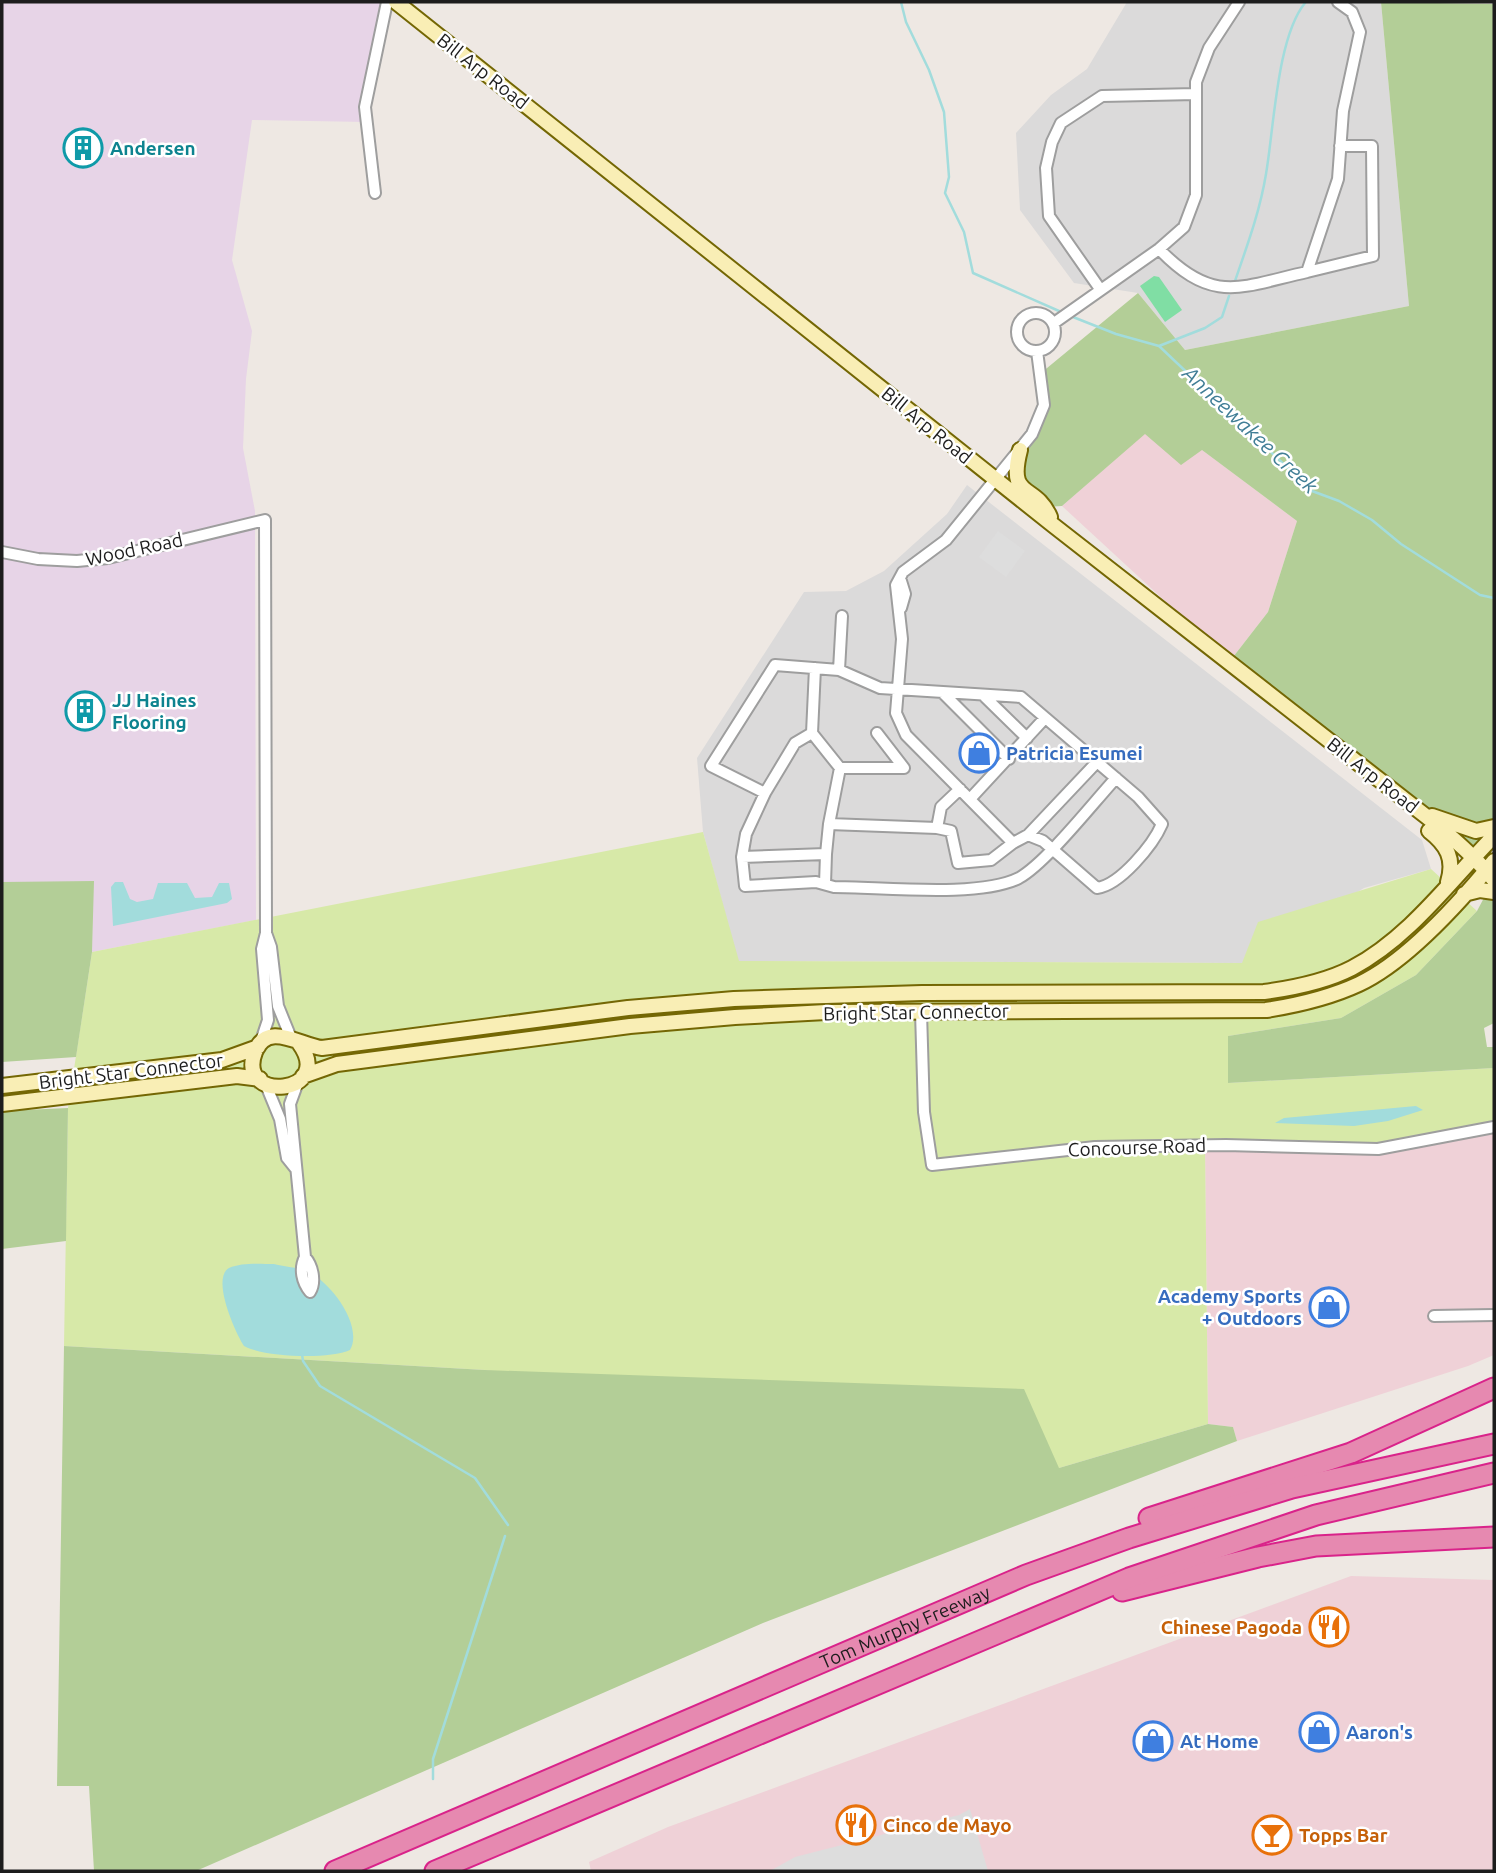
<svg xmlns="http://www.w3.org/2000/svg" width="1496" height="1873" viewBox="0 0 1496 1873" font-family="Ubuntu,sans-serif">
  <rect width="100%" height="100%" fill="#eee8e3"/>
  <path fill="#dbdada" d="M1127,2H1381L1409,306L1185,350L1138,293L1074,283L1020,210L1016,133L1051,95L1087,69Z
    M967,485L1422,840L1431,869L1364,888L1242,963L738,961L703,832L697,758L804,592L846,591L884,571L947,514Z"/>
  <path fill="#efd1d7" d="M1145,433L1181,464L1201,449L1297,521L1268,612L1230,661L1062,506Z
    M1494,1127V1355L1468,1366L1237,1441L1233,1427L1208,1424L1205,1145Z
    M1351,1576L1494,1580V1871H591L589,1862L668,1827Z"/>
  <path fill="#e7d4e7" d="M2,2H387L366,122L252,120L232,260L252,331L246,379L243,448L255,511L256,920L92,952L93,882H2Z"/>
  <path fill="#d7e9a8" d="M703,832L739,961L1242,963L1258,922L1431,869L1477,911L1416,975L1341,1018L1228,1036V1083L1494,1068V1127L1378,1149L1205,1145L1208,1424L1059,1468L485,1370L64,1346L68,1108L92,952Z"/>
  <path fill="#b3ce97" d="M1381,2L1494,4V836L1480,851L1460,844L1230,661L1268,612L1297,521L1202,450L1181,465L1145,434L1062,506L1045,507L1016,483L1020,450L1044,405L1041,373L1138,293L1185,350L1409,306Z
    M1494,879V1023L1484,1028L1487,1047H1494V1068L1228,1083V1036L1341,1018L1416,975L1477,911Z
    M94,881L92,952L76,1057L2,1062V882Z
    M68,1108L66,1241L2,1249V1111Z
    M64,1346L485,1370L1024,1389L1059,1468L1208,1424L1233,1427L1237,1441L763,1623L196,1871H94L89,1786H57Z"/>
  <path fill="#80dea4" d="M1154,276L1159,277L1182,310L1165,322L1140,286Z"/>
  <path fill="#ddd" d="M998,531L1025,551L1006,577L979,557Z
    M970,1809L988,1871H770L795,1857L959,1815Z"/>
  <path fill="#a2dcdc" d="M115,882H123L130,899L137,902L153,899L158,883H187L195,898L212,897L219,883H229L232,899L227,903L113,926L111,887Z
    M1416,1106L1423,1110L1388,1121L1354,1126L1275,1123L1284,1118Z
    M274,1264C285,1267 297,1267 306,1271C330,1280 364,1326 350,1350C328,1360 264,1357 244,1346C235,1332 211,1278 229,1268C242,1262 261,1264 274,1264Z"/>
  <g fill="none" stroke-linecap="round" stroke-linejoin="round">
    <path stroke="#a2dcdc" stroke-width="2.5" d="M901,2L906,22L929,70L944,112L949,177L945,193L964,232L973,273L1059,311
      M1235,281C1247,246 1260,211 1266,174C1274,128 1277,37 1305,3
      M1073,317L1116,334L1159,346L1312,491L1339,501L1372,520L1401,544L1480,595L1494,598
      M1159,346L1205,328L1222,317L1229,296
      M302,1354L303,1361L320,1386L475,1478L508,1525
      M433,1779V1759L505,1536"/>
    <g stroke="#9e9e9e" stroke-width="14">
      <path id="street" d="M375,193L365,107L387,2
        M1159,249C1213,305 1240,287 1307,272L1338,179L1343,111L1360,32L1352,12L1338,2
        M1307,272L1373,256L1372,146H1340
        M1100,289L1049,216L1046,168L1052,142L1061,123L1102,96L1196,94
        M1017 332a19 19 0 1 1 38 0a19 19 0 1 1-38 0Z
        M1054,323L1159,249L1184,227L1196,195V82L1209,48L1239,2
        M2,552L38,559L77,561L108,558L265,520L266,933
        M901,581L905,594L901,608
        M815,668L812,733L840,768H904
        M839,670L842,616
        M944,694L1009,759
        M984,696L1027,738
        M877,733L904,768
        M960,789L941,807L937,828L829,824L826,854L742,857L746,834L765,793L711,766L775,665L839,670L880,688L1021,697L1138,797L1162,824C1153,845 1120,885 1097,888L1043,841L1028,835L1013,843L906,735L896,713L902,639L896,585L903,572L946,540L1032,434L1044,405L1037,351
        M765,793L795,743L812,733
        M970,799L1045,718
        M829,824L840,768
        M937,828L951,831L958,863L991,860L1013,843
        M1028,835L1097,762
        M742,857L745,886L816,882L834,887C882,887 979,898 1019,878C1046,863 1093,803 1116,778
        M825,884L826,854
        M921,1012L924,1112L932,1165L1095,1147L1226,1145L1378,1149L1494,1127
        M260,1044L268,1020L262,949L266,933L271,947L278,1006L291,1038
        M298,1082L290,1104L305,1257C299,1269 302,1282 310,1292C316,1282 313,1266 305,1257
        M266,1085L280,1119L287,1158L295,1168
        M1434,1316L1494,1315"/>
    </g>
    <g stroke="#746704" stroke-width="18">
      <path id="secondary" d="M396,2L1053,525L1427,817C1451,836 1475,857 1494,880
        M1020,450C1007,501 1035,482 1050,517
        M1432,816L1476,831L1494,827
        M1429,831C1447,845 1455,859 1448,882
        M1464,894L1480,890L1494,892
        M299,1043C337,1095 235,1104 255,1052C267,1020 301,1046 322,1048L628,1008L734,999L922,993L1264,992C1294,988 1325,982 1352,968C1409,938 1450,881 1494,836
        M303,1076L337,1064L630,1026L735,1017L826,1012L1266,1010C1298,1005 1329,998 1359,984C1406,962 1461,901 1494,861
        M2,1086L222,1060L258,1047
        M2,1104L237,1076L260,1079"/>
    </g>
    <g stroke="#d9238a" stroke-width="23">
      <g id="highway">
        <path d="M1149,1518L1351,1453L1494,1388"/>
        <path d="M1122,1591L1258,1557L1316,1546L1494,1537"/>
        <path id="s1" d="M335,1871L1026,1575L1129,1538L1292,1488L1494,1444"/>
        <path d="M435,1871L1129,1578L1316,1515L1494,1473"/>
      </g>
    </g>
    <use href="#street" stroke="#fff" stroke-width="10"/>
    <use href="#secondary" stroke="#f9eeb5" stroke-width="14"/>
    <use href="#highway" stroke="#e689b0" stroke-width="19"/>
  </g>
  <defs>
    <g id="building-ring" transform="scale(2.0125)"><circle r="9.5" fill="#fff" stroke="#0f9aa8" stroke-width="1.5"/><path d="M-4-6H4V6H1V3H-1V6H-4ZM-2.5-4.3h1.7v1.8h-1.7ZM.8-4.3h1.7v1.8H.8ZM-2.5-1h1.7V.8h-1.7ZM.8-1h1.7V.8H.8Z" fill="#0f9aa8"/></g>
    <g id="shop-ring" transform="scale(2.0125)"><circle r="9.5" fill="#fff" stroke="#3f7fe0" stroke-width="1.5"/><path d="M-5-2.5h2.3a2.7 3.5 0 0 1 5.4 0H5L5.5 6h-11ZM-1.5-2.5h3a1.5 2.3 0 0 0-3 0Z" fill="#3f7fe0"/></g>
    <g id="restaurant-ring" transform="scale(2.0125)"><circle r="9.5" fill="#fff" stroke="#e8710a" stroke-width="1.5"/><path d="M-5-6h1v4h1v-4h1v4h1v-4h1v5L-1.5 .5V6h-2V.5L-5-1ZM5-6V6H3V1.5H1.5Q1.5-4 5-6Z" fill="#e8710a"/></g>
    <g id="bar-ring" transform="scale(2.0125)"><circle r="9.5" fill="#fff" stroke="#e8710a" stroke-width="1.5"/><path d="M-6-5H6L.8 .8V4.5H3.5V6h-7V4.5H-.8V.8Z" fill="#e8710a"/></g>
  </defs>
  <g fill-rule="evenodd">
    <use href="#building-ring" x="83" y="148"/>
    <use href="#building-ring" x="85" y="711"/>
    <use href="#shop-ring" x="979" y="753"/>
    <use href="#shop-ring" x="1329" y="1307"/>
    <use href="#restaurant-ring" x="1329" y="1627"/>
    <use href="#shop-ring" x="1319" y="1732"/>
    <use href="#shop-ring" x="1153" y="1741"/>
    <use href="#restaurant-ring" x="856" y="1825"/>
    <use href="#bar-ring" x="1272" y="1835"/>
  </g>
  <g text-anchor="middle" stroke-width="5" stroke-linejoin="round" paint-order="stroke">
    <g font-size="19" fill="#1d1d1d" stroke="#fff">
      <text transform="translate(483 71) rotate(38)" y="7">Bill Arp Road</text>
      <text transform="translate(927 425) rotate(39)" y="7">Bill Arp Road</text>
      <text transform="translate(134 549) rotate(-12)" y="7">Wood Road</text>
      <text transform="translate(1373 775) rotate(38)" y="7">Bill Arp Road</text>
      <text transform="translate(916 1012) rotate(-1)" y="7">Bright Star Connector</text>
      <text transform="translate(131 1071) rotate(-7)" y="7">Bright Star Connector</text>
      <text transform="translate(1137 1147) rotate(-2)" y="7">Concourse Road</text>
      <text dy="7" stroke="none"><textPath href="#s1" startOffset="620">Tom Murphy Freeway</textPath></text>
    </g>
    <g font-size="19" font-weight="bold" fill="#0d838f" stroke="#fff" text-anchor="start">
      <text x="110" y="155">Andersen</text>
      <text x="112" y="707">JJ Haines<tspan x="112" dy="22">Flooring</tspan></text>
    </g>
    <g font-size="19" font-weight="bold" fill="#366cbe" stroke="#fff" text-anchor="start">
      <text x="1006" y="760">Patricia Esumei</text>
      <text x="1302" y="1303" text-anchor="end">Academy Sports<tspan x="1302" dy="22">+ Outdoors</tspan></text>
      <text x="1346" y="1739">Aaron's</text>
      <text x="1180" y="1748">At Home</text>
    </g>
    <g font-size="19" font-weight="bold" fill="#c56008" stroke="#fff" text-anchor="start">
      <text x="1302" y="1634" text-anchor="end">Chinese Pagoda</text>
      <text x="883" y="1832">Cinco de Mayo</text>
      <text x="1299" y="1842">Topps Bar</text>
    </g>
    <g font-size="21" font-style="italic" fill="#417e96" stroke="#fff">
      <text transform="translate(1250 430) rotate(43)" y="7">Anneewakee Creek</text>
    </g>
  </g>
  <rect width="1496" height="1873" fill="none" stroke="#1d1d1d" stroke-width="7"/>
</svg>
